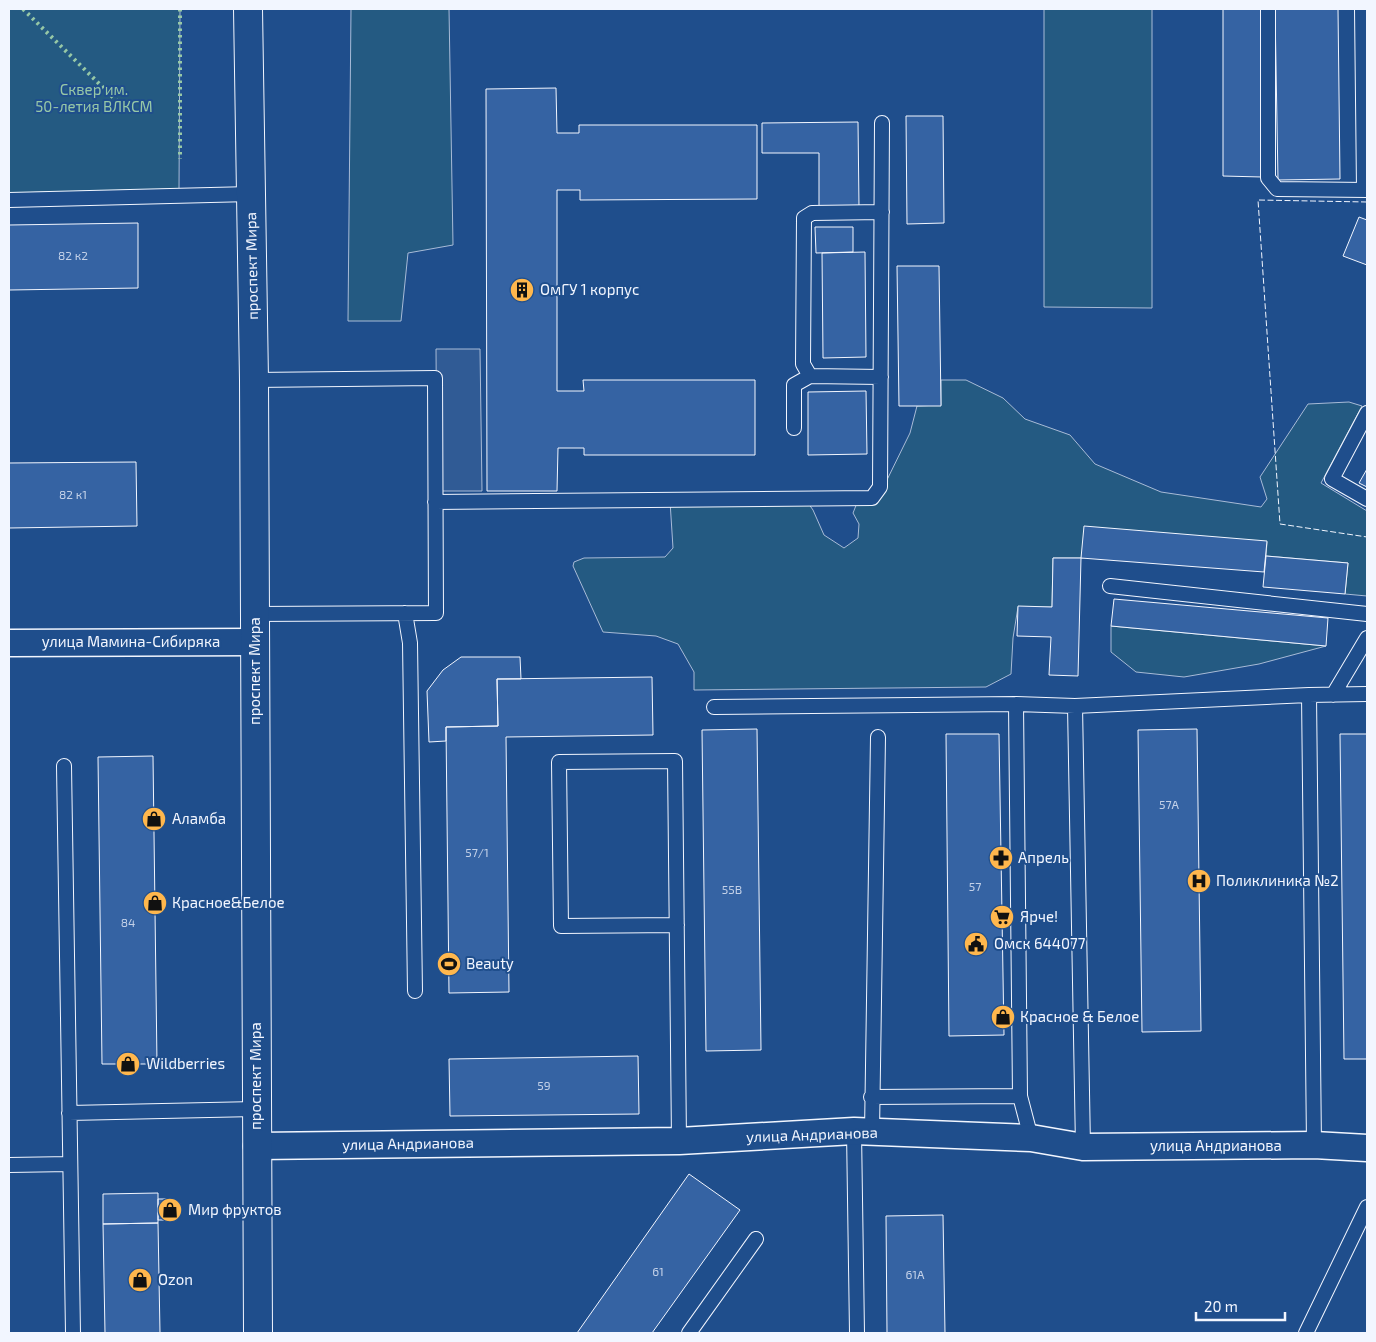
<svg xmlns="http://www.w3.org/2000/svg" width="1376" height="1342" viewBox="0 0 1376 1342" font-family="'Exo 2',sans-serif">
  <rect width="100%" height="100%" fill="#1f4e8c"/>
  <path fill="#245a82" stroke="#a8bbd7" d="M9,9H180L179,189L9,193Z
    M351,9H449L453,245L408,253L401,321H348Z
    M1044,9H1152V308L1044,307Z
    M941,380H966L1003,398L1025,419L1070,435L1095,464L1161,492L1261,507L1267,499L1260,477L1308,404L1349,402L1362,406L1321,483L1367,511V596L1345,594L1348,563L1266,556L1267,542L1081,558H1053L1052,607H1018L1013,638L1011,674L986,687L694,690V672L678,644L656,636L603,632L573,566L574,562L584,558L665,557L673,548L670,501L806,500L813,510L824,535L844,548L858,538L859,524L853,513L857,503L882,490L910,433L917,406L941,405Z
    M1111,626L1326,646L1259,664L1184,677L1136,672L1111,652Z"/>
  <path fill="#305b95" stroke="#a8bbd7" d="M436,349H480L482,491H437Z"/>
  <path fill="#3563a3" stroke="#f2f6ff" d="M1223,9H1262V177L1223,176Z
    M1275,9H1338L1340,179L1278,180Z
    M556,88L557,133H579V125H757V199L580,200V190H557V391H584L583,380H755V455H584V448H558L557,491H487L486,89Z
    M906,116H943L944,223L907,224Z
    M858,122L859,207L819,208V153H762V123Z
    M1359,217L1367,220V265L1343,256Z
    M138,223V288L9,290V225Z
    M815,227H853V252L816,253Z
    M865,252L866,357L823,358L822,253Z
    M897,266H939L941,406H899Z
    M866,391L867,454L808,455V392Z
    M136,462L137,526L9,528V463Z
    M1367,469V487L1359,483Z
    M1084,526L1267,541L1264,572L1081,558Z
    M1266,556L1348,563L1345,594L1263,587Z
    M1053,558H1081L1078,676L1049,675L1051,637L1017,636L1018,606L1052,607Z
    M1114,599L1328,618L1326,646L1111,626Z
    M461,657H520L521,679H497L498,726L446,727V741L429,742L427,691L443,670Z
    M652,677L653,735L506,737L509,992L449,993L446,727L498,726L497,679Z
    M757,729L761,1050L706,1051L702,730Z
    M1197,729L1201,1031L1142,1032L1138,730Z
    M946,734H999L1004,1035L949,1036Z
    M1340,734H1367V1059H1344Z
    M153,756L157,1064H102L98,757Z
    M638,1056L639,1114L450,1116L449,1059Z
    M689,1174L740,1210L652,1333H577Z
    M158,1193V1223L103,1224V1194Z
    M158,1199H170L171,1220H158Z
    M943,1215L945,1333H887L886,1216Z
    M158,1223L160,1333H105L103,1224Z"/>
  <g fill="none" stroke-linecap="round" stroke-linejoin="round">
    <g stroke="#f2f6ff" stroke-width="16">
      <path id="service" d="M1268,9V178L1277,189L1367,190
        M1362,9L1364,190
        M9,200L251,194
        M810,376L803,364L804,218L812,213L882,212
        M254,380L435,378L436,613L255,614
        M1367,413L1332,479L1367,499
        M794,428V385L810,376L881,377
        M435,502L872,498L880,487L882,123
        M1110,586L1367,614
        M405,613L410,643L415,991
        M1309,695L1314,1145
        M1333,695L1367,638
        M1016,704L1020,1096L1031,1138
        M1075,706L1083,1147
        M714,707L1016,704L1075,706L1309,695L1367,694
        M64,766L73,1333
        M677,925L561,926L559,762L675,761L679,1141
        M871,1097L1020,1096
        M69,1113L256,1109
        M854,1131L857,1333
        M872,1132L878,737
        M9,1165L70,1164
        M689,1333L756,1239
        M1306,1333L1367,1207"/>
    </g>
    <g stroke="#f2f6ff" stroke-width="29">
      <path id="minor" d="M9,643L254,642
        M257,1146L679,1141L854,1131L1031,1138L1083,1147L1314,1145L1367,1148"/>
    </g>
    <g stroke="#f2f6ff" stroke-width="30">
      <path id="secondary" d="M248,9L254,380L258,1333"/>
    </g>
    <use href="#service" stroke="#1f4e8c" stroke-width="14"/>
    <use href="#minor" stroke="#1f4e8c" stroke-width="26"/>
    <use href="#secondary" stroke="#1f4e8c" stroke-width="28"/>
    <path stroke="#97c8a6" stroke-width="4" stroke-dasharray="2.5 4" stroke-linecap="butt" d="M23,9L125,109
      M180,9V159"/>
    <path stroke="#f2f6ff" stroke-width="1" stroke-dasharray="6 2.5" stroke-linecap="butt" d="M1367,202L1258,200L1280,524L1367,537"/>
  </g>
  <defs>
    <g id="building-disc" transform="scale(1.25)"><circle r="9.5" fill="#ffb74d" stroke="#1f4e8c"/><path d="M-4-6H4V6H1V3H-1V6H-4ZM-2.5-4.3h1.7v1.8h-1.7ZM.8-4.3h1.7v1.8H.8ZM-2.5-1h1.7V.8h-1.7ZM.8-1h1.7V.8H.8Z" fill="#111"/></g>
    <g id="shop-disc" transform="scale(1.25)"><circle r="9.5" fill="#ffb74d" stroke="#1f4e8c"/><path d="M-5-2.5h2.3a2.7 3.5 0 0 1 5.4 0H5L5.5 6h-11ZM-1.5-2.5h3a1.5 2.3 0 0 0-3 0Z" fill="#111"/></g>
    <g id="pharmacy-disc" transform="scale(1.25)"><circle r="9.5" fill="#ffb74d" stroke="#1f4e8c"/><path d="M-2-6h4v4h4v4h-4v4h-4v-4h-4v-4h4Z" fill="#111"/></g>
    <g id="hospital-disc" transform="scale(1.25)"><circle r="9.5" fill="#ffb74d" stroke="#1f4e8c"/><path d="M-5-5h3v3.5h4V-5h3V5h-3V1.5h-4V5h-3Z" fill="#111"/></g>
    <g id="supermarket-disc" transform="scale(1.25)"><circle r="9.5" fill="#ffb74d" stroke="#1f4e8c"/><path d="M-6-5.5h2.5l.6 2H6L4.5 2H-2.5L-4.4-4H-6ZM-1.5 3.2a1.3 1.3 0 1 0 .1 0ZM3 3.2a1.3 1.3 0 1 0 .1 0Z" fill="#111"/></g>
    <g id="civic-disc" transform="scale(1.25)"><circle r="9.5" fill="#ffb74d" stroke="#1f4e8c"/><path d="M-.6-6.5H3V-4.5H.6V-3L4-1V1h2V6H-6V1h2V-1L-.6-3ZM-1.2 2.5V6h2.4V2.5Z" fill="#111"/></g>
    <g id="stadium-disc" transform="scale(1.25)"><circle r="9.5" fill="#ffb74d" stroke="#1f4e8c"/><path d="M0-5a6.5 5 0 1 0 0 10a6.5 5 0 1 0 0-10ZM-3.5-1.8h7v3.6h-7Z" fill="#111"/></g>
  </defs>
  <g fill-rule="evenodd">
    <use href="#building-disc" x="522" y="290"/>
    <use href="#shop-disc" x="154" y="819"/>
    <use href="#pharmacy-disc" x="1001" y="858"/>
    <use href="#hospital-disc" x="1199" y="881"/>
    <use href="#shop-disc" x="155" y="903"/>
    <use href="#supermarket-disc" x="1002" y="917"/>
    <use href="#civic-disc" x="976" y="944"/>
    <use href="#stadium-disc" x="449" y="964"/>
    <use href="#shop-disc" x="1003" y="1017"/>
    <use href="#shop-disc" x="128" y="1064"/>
    <use href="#shop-disc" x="170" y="1210"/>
    <use href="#shop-disc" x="140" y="1280"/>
  </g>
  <g text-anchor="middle" stroke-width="4" stroke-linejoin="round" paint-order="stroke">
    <g font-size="12" fill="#c3d1e8">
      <text x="73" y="260">82 к2</text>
      <text x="73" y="499">82 к1</text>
      <text x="1169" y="809">57А</text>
      <text x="477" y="857">57/1</text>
      <text x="975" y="891">57</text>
      <text x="732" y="894">55В</text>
      <text x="128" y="927">84</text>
      <text x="544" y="1090">59</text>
      <text x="658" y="1276">61</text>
      <text x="915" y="1279">61А</text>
    </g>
    <g font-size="15" fill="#97c8a6" stroke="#1f4e8c">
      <text x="94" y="95">Сквер им.<tspan x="94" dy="17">50-летия ВЛКСМ</tspan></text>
    </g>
    <g font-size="15" fill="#f2f6ff" stroke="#1f4e8c">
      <text transform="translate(252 266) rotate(-91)" y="5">проспект Мира</text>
      <text x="131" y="647">улица Мамина-Сибиряка</text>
      <text transform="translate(255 671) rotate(-90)" y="5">проспект Мира</text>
      <text transform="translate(256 1076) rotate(-90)" y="5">проспект Мира</text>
      <text transform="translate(812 1135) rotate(-2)" y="5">улица Андрианова</text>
      <text transform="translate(408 1144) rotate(-1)" y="5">улица Андрианова</text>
      <text x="1216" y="1151">улица Андрианова</text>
    </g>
    <g font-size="15" fill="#f2f6ff" stroke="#1f4e8c" text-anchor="start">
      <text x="540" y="295">ОмГУ 1 корпус</text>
      <text x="172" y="824">Аламба</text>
      <text x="1018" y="863">Апрель</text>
      <text x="1216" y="886">Поликлиника №2</text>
      <text x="172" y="908">Красное&amp;Белое</text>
      <text x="1020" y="922">Ярче!</text>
      <text x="994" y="949">Омск 644077</text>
      <text x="466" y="969">Beauty</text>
      <text x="1020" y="1022">Красное &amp; Белое</text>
      <text x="146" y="1069">Wildberries</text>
      <text x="188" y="1215">Мир фруктов</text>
      <text x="158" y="1285">Ozon</text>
    </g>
  </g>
  <rect width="1376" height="1342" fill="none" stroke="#f2f6ff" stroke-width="20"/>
  <path d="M1196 1312v8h89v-8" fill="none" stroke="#f2f6ff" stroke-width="2.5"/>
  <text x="1204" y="1312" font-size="15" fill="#f2f6ff" stroke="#1f4e8c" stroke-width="4" paint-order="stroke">20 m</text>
</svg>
